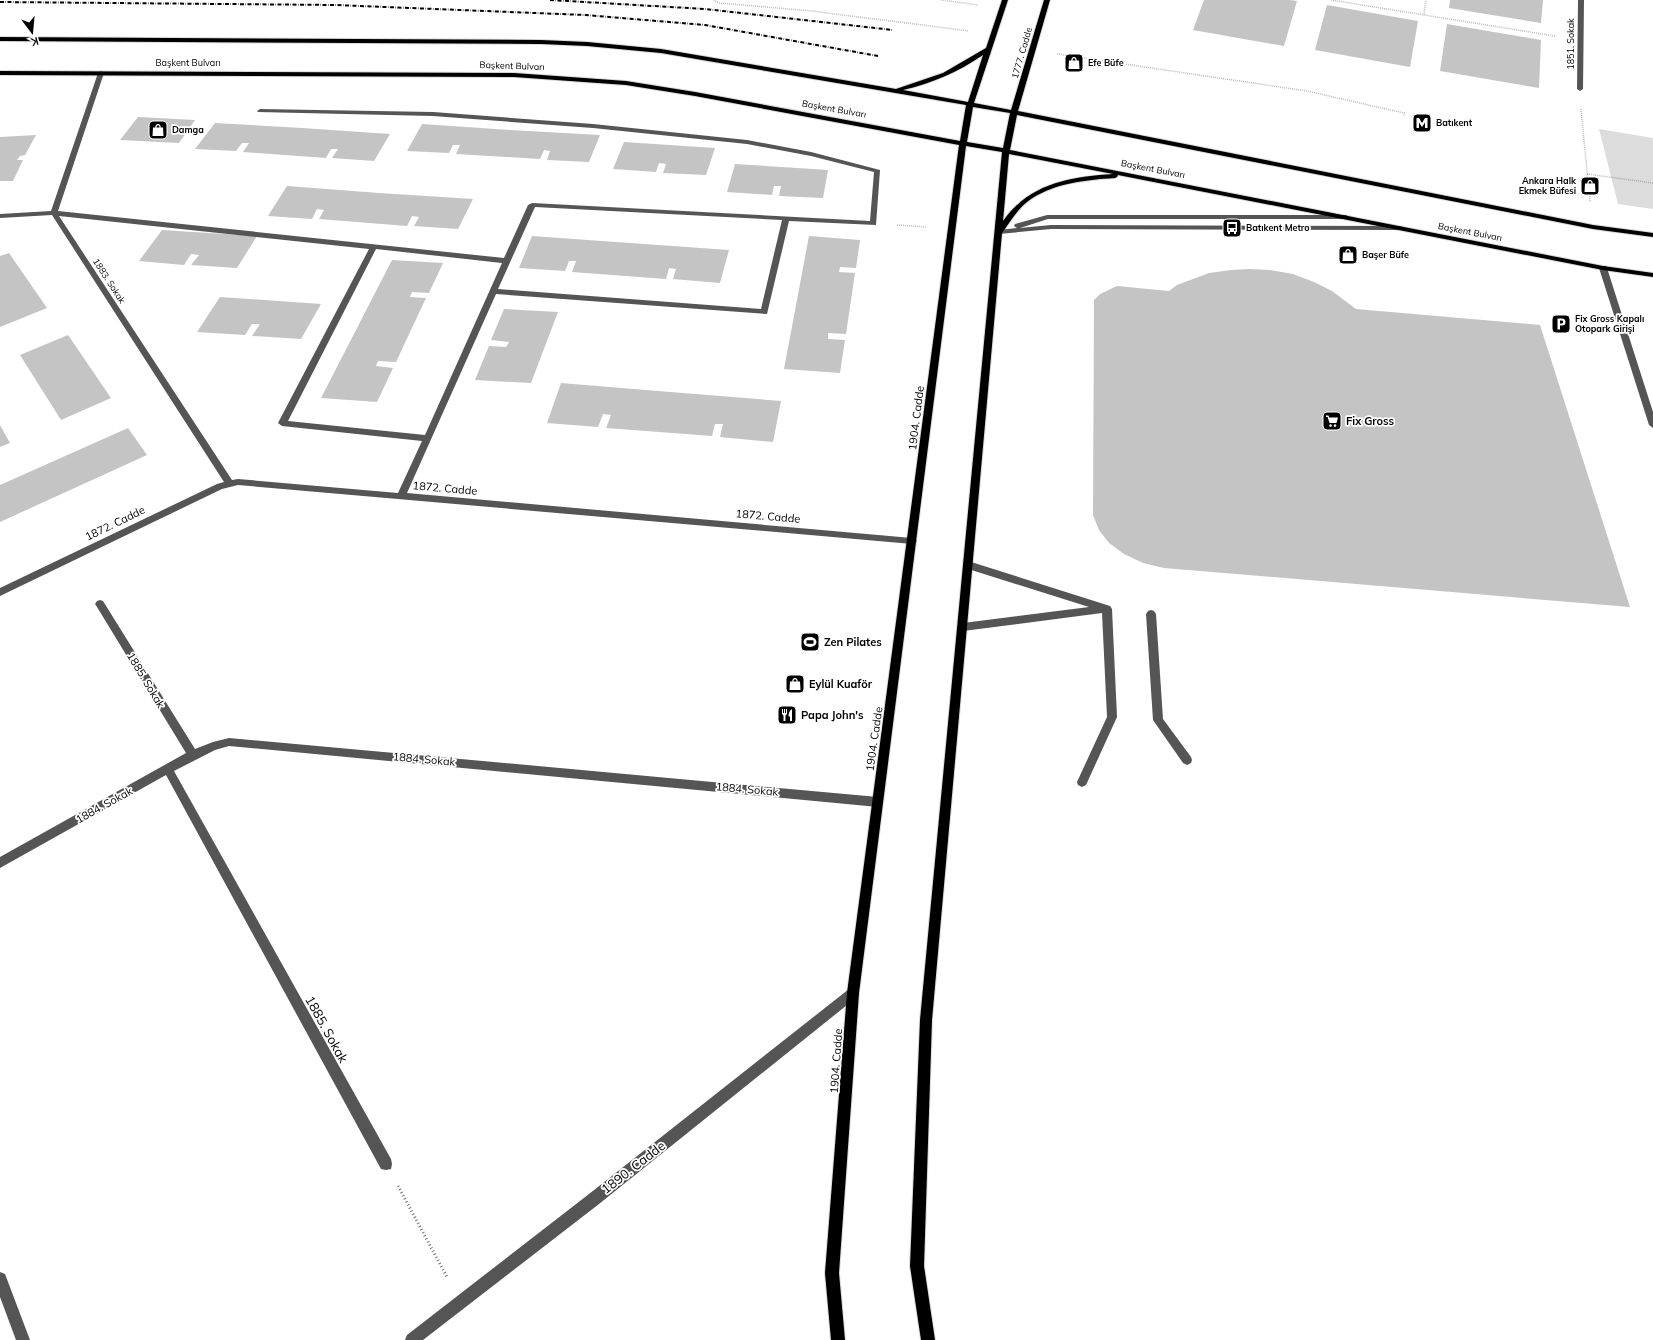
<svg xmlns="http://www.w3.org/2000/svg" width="1653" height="1340" viewBox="0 0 1653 1340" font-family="Mulish,sans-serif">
  <rect width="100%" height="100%" fill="#fff"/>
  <path fill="#dcdcdc" d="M1599,129L1653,138V209L1618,204Z"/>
  <path fill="#c4c4c4" d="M1204,0H1290L1297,1L1284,46L1193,30Z
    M1450,0H1543L1541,23L1449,8Z
    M1327,5L1418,21L1410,67L1315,50Z
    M1447,24L1541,40L1539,88L1440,71Z
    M138,117L195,120L179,143L120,140Z
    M215,123L302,128L390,134L374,161L332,158L338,149H331L326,158L243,152L249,143H242L236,151L195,149Z
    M422,124L510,130L600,135L589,162L547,160L550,151L544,150L540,159L456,154L460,145H453L449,153L407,151Z
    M36,135L25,155L20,156L17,160H23L13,181H0V137Z
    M624,142L715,148L706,175L663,173L666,164L659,163L656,172L613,169Z
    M735,164L828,170L823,198L779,196L781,186H774L772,195L727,192Z
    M287,186L379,193L473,199L458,229L414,226L419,217L412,216L407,226L319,219L324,210L317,209L312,219L268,216Z
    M162,230L257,236L237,268L191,265L199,255L191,254L184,265L139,261Z
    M532,236L630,243L729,250L720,283L673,279L676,269L669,268L666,279L572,272L576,261H569L565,271L519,268Z
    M809,236L860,240L856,268L840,267L839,272L855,273L846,334L828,333V339L845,340L840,373L784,369Z
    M9,253L47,308L0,327V256Z
    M392,260L443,263L429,293L412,292L410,297L426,298L396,362L378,361L376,366L393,368L377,402L321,398Z
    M1250,269L1270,270L1293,274L1314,282L1332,291L1356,309L1540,325L1630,607L1164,568L1143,563L1124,554L1109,543L1099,530L1093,515L1094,300L1100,294L1117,286L1169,291L1177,285L1209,273L1231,270Z
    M220,297L321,304L301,339L252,336L260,324H252L245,335L197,332Z
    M504,309L558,312L531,383L475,380L489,346L506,347L509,342L491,340Z
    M68,335L111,398L61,420L20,355Z
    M561,383L670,392L781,401L773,442L720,437L723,424H715L712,436L606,428L611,415L603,414L598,427L547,423Z
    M0,425L10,443L0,447Z
    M128,428L147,455L0,522V485Z"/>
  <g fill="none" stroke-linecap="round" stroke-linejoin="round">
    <g stroke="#dbdbdb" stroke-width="2">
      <path id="major" d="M1002,0H1008L974,103L1011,110L1044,0H1050L1018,111L1593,225L1653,233V237L1593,229L1017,115L1010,150L1603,266L1653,273V277L1603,270L1118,175L1117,177L1115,178C1085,180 1052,183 1027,202C1017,210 1010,222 1002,233L932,1020L924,1266L935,1340H921L910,1266L920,1020L1002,152L966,146L859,993L839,1273L845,1340H831L825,1273L847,993L959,145L695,96L626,85L514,77L0,75V71L514,73L626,81L695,92L960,141L966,105L661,53L587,46L541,44L0,41V37L541,40L587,42L661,49L896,89L943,73L986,48ZM983,55L968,102L903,90C933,83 958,72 983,55ZM973,107L1010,113L1003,148L967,142ZM1009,154L1113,174C1070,177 1030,183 1003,221Z"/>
    </g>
    <path stroke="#777" stroke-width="1.5" stroke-dasharray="0.5 1.5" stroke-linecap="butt" d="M714,0L719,3L812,11L969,31
      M941,0L978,5
      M1331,0L1555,36
      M1424,14L1426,0
      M1057,54L1307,91L1404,113V116
      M1581,109L1590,202
      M1587,174L1653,183
      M897,225L926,227"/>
    <path stroke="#777" stroke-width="3" stroke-dasharray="1 2.5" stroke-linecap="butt" d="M398,1186L447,1277"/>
    <path fill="#555" fill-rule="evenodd" d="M1578,0H1584L1583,89L1580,91L1577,89Z
      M101,71L104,73L58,211L504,258L528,205L532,203L870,221L874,172L811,156L747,144L593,128L433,116L258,112L257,111L260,109L433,112L593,124L747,140L811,152L880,170L876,225L789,221L767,314L496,294L407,493L912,538L917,541L915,543L912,544L238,485L222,489L0,596V588L217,484L224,482L52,215L0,218V214L51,211L98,73ZM535,207L782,220L761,309L498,289ZM59,216L369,249L278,423L282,426L422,441L398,493L238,479L232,480ZM376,249L502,263L425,435L288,421Z
      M1047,215H1346L1350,217L1346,219H1048L1020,228L1051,225L1400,226L1404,228L1400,230L1051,229L999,234L995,232L999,230L1017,228L1014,226L1015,224Z
      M1600,266H1606L1607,268L1653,412V428L1649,425L1599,268Z
      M968,561L1110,606L1112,609L1117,717L1086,785L1082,787L1078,785L1077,782L1107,717L1102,613L963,631L960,630L958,627L960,624L963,623L1089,607L965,568L963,565Z
      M100,600L103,601L195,749L213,742L229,738L878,797L882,799L883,802L882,805L878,807L229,746L215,750L174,771L391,1159L392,1164L391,1169L386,1170L381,1169L166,775L0,868V857L186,753L97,607L95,604L97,601Z
      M1151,610L1154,611L1156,614L1163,719L1191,757L1192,760L1191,763L1187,765L1183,763L1153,720L1146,614L1148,611Z
      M853,987L857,989L859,993L857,997L599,1204L423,1340H405L407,1335L589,1194L849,989Z
      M0,1272L5,1274L30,1340H16L0,1297Z"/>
    <use href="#major" fill="#000" fill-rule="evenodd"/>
    <path stroke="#000" stroke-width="2" stroke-dasharray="4 1.5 0.5 1.5" stroke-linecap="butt" d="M550,0L705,9L893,30
      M0,2L335,5L585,15L705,25L878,56"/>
  </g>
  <defs>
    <g id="shop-square" transform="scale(1)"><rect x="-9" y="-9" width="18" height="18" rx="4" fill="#000" stroke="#fff"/><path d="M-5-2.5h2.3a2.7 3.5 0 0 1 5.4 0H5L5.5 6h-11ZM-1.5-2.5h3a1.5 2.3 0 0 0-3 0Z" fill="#fff"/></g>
    <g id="metro-square" transform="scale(1)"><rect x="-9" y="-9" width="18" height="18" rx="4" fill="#000" stroke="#fff"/><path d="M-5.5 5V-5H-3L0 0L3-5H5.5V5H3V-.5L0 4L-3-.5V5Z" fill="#fff"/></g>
    <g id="bus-square" transform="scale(1)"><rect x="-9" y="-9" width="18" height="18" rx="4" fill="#000" stroke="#fff"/><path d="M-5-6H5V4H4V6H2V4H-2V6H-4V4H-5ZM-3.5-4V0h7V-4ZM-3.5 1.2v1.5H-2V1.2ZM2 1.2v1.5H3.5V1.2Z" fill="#fff"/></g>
    <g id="parking-square" transform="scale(1)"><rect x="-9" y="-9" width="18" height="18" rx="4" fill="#000" stroke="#fff"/><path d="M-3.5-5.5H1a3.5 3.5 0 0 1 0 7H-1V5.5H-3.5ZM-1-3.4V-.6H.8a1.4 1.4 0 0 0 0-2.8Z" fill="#fff"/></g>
    <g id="supermarket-square" transform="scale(1)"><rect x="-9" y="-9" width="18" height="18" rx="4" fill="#000" stroke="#fff"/><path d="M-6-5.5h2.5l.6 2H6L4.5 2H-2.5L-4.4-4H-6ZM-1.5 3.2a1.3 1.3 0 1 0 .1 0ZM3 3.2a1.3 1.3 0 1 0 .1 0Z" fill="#fff"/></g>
    <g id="stadium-square" transform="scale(1)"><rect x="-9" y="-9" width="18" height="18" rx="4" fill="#000" stroke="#fff"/><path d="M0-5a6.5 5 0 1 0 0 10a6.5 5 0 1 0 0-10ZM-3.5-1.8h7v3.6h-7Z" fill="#fff"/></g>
    <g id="restaurant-square" transform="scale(1)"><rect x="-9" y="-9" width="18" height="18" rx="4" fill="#000" stroke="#fff"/><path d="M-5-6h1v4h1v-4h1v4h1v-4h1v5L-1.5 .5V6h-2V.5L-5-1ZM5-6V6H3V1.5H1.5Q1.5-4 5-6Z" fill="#fff"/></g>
  </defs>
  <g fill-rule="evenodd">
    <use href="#shop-square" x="1074" y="63"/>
    <use href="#metro-square" x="1422" y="123"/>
    <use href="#shop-square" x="158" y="130"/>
    <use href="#shop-square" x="1590" y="186"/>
    <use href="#bus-square" x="1232" y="228"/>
    <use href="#shop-square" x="1348" y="255"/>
    <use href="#parking-square" x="1561" y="324"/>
    <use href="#supermarket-square" x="1332" y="421"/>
    <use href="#stadium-square" x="810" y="642"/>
    <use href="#shop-square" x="795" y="684"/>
    <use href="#restaurant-square" x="787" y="715"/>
  </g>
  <g text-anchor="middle" stroke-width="3.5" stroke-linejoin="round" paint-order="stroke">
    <g font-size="9" fill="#000" stroke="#fff">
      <text transform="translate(1571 44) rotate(-90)" y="3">1851. Sokak</text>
      <text transform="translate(1022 53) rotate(-74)" y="3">1777. Cadde</text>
      <text x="188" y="66">Başkent Bulvarı</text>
      <text transform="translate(512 66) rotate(2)" y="3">Başkent Bulvarı</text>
      <text transform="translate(834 109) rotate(10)" y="3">Başkent Bulvarı</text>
      <text transform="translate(1153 169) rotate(11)" y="3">Başkent Bulvarı</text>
      <text transform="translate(1470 232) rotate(11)" y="3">Başkent Bulvarı</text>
      <text transform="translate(109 281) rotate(57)" y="3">1883. Sokak</text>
    </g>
    <g font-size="9" font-weight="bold" fill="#000" stroke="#fff" text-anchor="start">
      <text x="1088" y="66">Efe Büfe</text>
      <text x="1436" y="126">Batıkent</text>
      <text x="172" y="133">Damga</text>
      <text x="1576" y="184" text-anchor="end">Ankara Halk<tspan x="1576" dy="10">Ekmek Büfesi</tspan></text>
      <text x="1246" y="231">Batıkent Metro</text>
      <text x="1362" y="258">Başer Büfe</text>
      <text x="1575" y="322">Fix Gross Kapalı<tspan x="1575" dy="10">Otopark Girişi</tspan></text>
    </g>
    <g font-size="11" fill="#000" stroke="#fff">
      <text transform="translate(916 418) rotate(-83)" y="4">1904. Cadde</text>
      <text transform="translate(445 488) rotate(5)" y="4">1872. Cadde</text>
      <text transform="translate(768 516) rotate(5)" y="4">1872. Cadde</text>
      <text transform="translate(115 523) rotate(-26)" y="4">1872. Cadde</text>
      <text transform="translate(146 680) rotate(59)" y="4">1885. Sokak</text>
      <text transform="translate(874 739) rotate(-82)" y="4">1904. Cadde</text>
      <text transform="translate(424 759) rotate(5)" y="4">1884. Sokak</text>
      <text transform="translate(747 789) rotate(5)" y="4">1884. Sokak</text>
      <text transform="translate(104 805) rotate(-29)" y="4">1884. Sokak</text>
      <text transform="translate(836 1061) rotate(-86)" y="4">1904. Cadde</text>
    </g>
    <g font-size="11" font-weight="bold" fill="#000" stroke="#fff" text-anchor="start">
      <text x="1346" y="425">Fix Gross</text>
      <text x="824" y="646">Zen Pilates</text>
      <text x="809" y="688">Eylül Kuaför</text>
      <text x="801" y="719">Papa John's</text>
    </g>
    <g font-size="13" fill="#000" stroke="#fff">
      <text transform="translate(327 1029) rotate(61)" y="5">1885. Sokak</text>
      <text transform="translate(633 1167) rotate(-38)" y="5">1890. Cadde</text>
    </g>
  </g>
  <g transform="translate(32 32) rotate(164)" stroke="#ffffff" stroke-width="3" paint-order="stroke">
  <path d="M0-3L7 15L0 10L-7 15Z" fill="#000000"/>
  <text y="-6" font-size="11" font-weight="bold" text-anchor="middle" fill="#000000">K</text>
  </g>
</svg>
